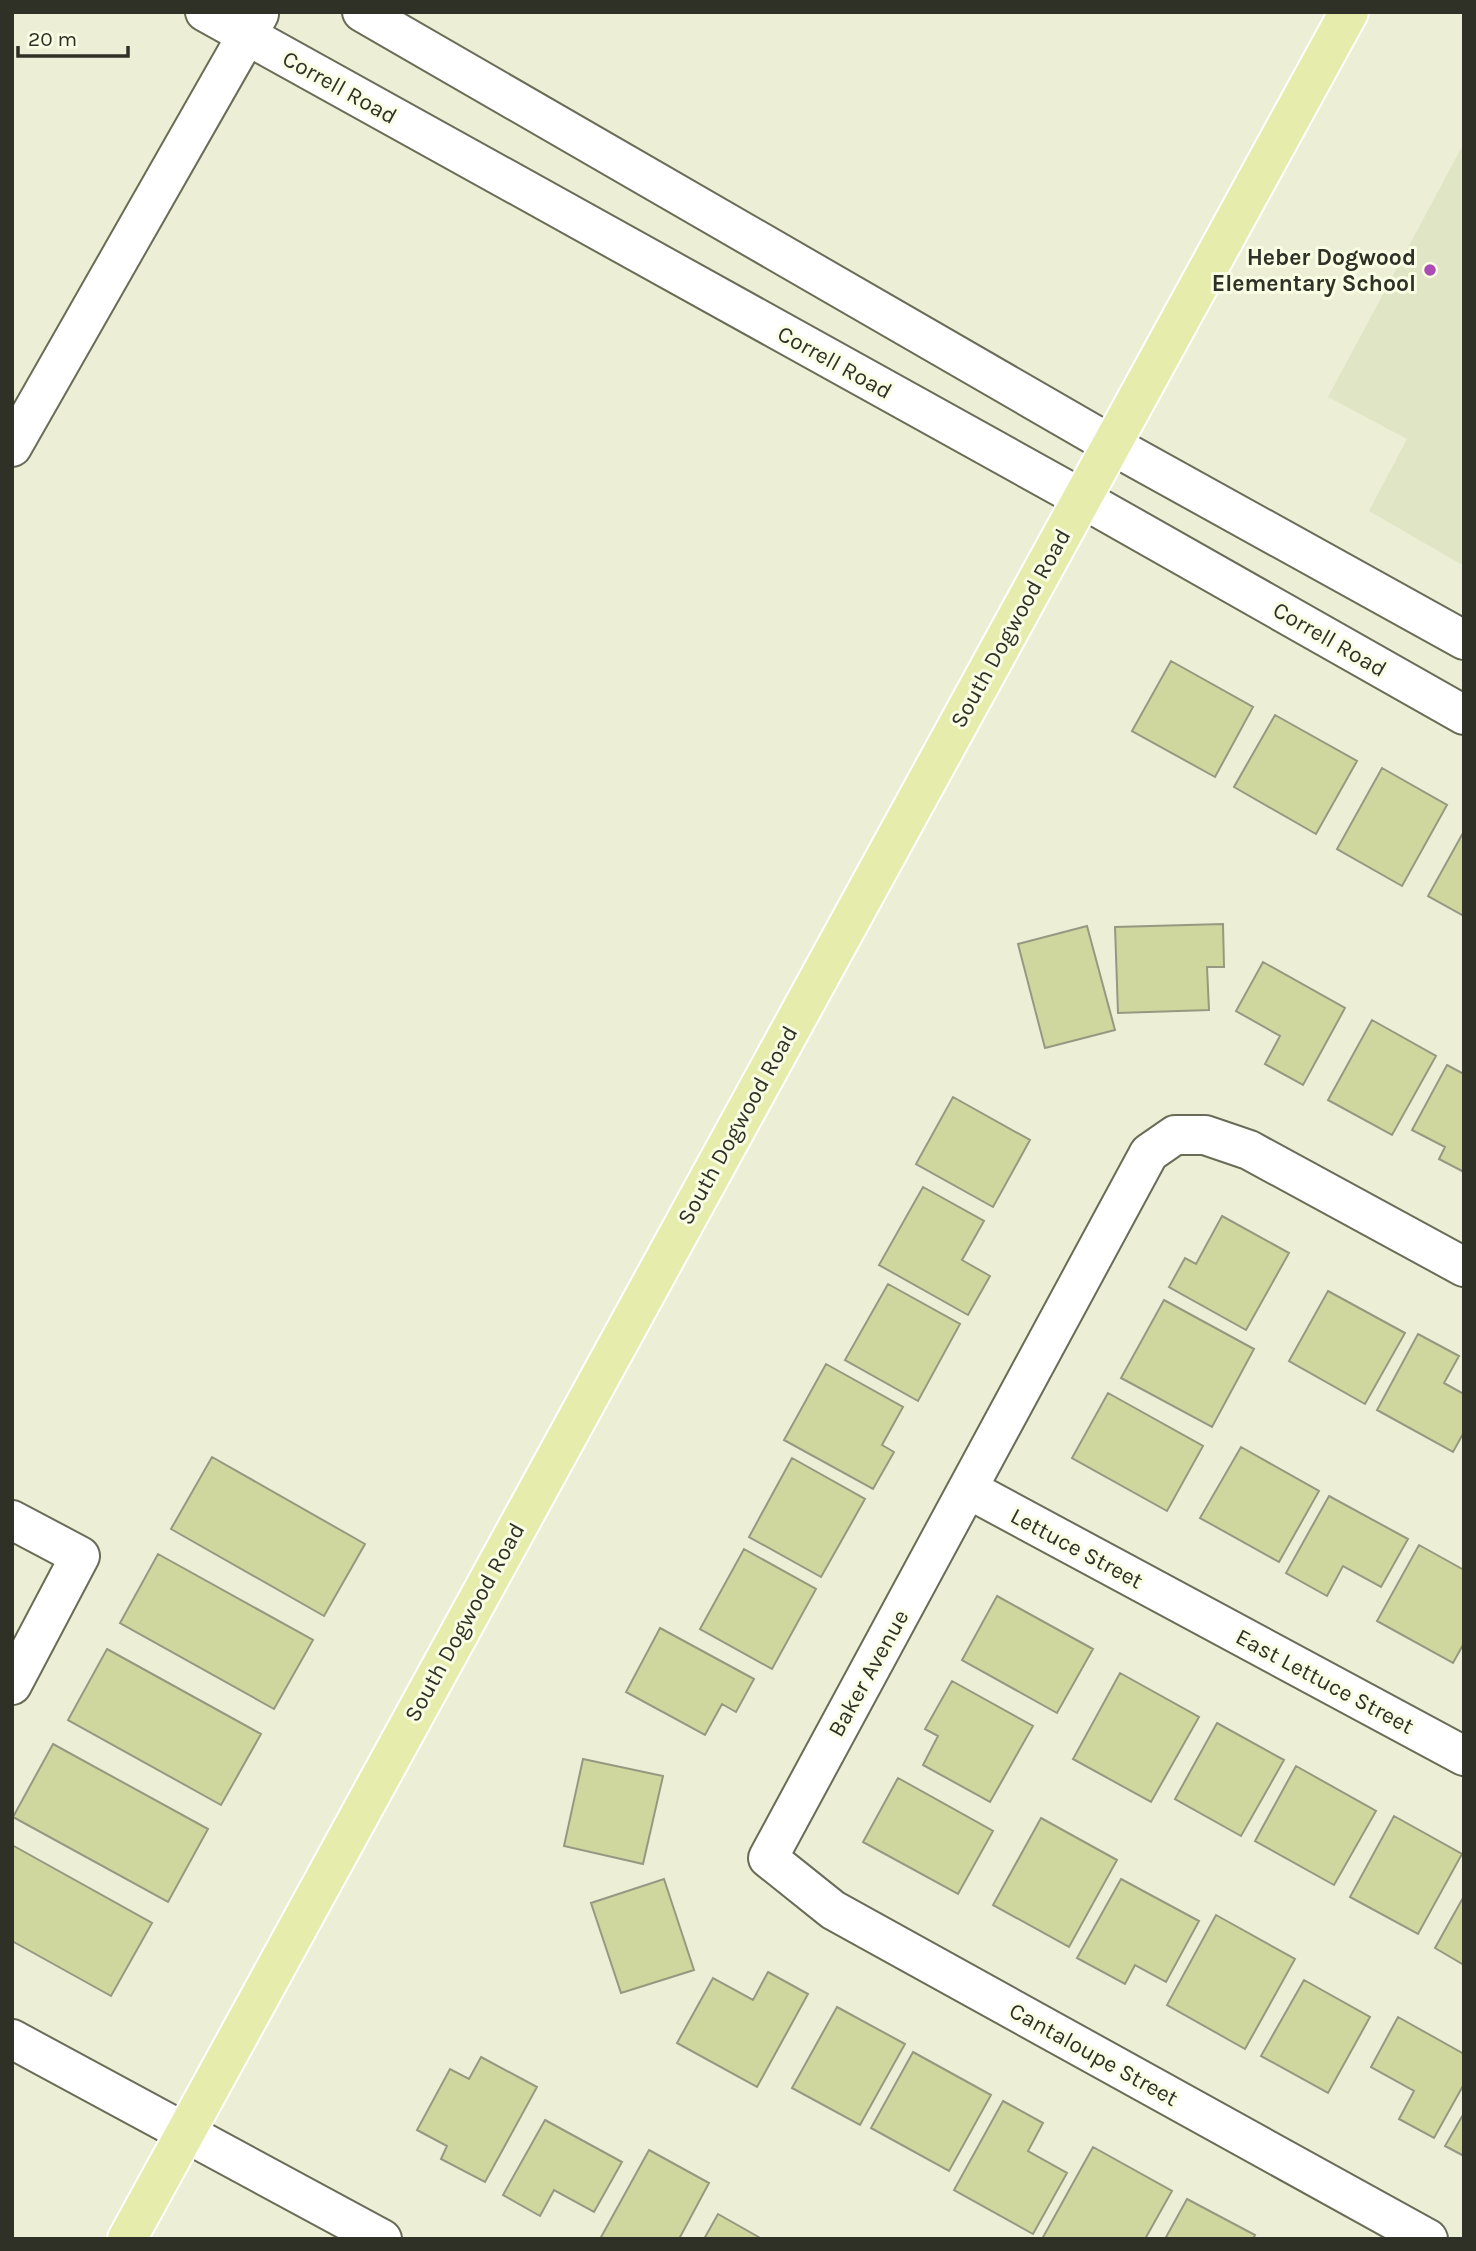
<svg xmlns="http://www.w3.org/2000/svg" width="1476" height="2251" viewBox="0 0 1476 2251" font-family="Karla,sans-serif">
  <rect width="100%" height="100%" fill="#ecefd6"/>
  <path fill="#e0e5c5" d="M1464,143V566L1369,511L1407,439L1328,397Z"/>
  <path fill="#cfd69e" stroke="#969981" stroke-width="2" d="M1171,661L1253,707L1215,777L1132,731Z
    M1275,715L1357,761L1316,834L1234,787Z
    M1382,768L1447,805L1402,886L1337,849Z
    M1464,831V916L1428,896Z
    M1223,924L1224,967H1207L1209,1010L1118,1013L1115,927Z
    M1087,926L1115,1030L1045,1048L1018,944Z
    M1263,962L1345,1008L1303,1085L1265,1064L1280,1036L1236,1011Z
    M1372,1020L1436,1056L1392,1135L1328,1100Z
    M1447,1065L1464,1074V1172L1439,1159L1445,1147L1412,1130Z
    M953,1097L1030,1140L993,1207L916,1164Z
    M923,1187L984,1221L962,1260L990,1276L968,1315L879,1265Z
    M1222,1216L1289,1253L1246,1330L1169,1287L1185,1258L1196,1264Z
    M888,1284L960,1324L918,1401L845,1360Z
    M1328,1291L1405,1333L1365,1404L1289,1361Z
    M1164,1300L1254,1349L1212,1427L1121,1378Z
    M1418,1334L1459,1356L1444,1383L1464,1394V1432L1453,1452L1377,1410Z
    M826,1364L903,1407L882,1445L894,1452L873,1489L784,1440Z
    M1108,1393L1203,1446L1167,1511L1072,1458Z
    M1241,1447L1319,1491L1279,1562L1200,1518Z
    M212,1457L365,1544L324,1616L171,1529Z
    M792,1458L865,1499L821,1577L749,1537Z
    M1329,1496L1408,1539L1381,1587L1343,1566L1327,1596L1286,1573Z
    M1419,1545L1464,1570V1643L1453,1663L1377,1621Z
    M744,1549L816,1589L772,1669L700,1629Z
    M158,1554L313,1640L274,1709L120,1623Z
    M997,1596L1093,1649L1057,1713L962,1660Z
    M660,1628L754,1679L736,1712L722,1704L705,1735L626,1692Z
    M107,1649L261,1734L221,1805L68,1720Z
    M1120,1673L1199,1717L1151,1802L1073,1759Z
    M952,1681L1033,1726L990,1802L923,1765L938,1736L925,1729Z
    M1217,1723L1284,1760L1241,1836L1175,1799Z
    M53,1744L208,1829L168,1902L13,1817Z
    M583,1759L663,1776L643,1864L564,1846Z
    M1296,1766L1376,1811L1334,1885L1255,1841Z
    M898,1778L993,1831L958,1894L863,1842Z
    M1394,1816L1462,1854L1418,1934L1350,1897Z
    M1041,1818L1117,1860L1069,1947L993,1905Z
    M12,1845L152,1923L111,1996L12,1941Z
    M664,1879L694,1970L621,1993L591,1903Z
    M1121,1879L1199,1921L1166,1982L1135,1965L1125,1984L1077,1958Z
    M1464,1896V1965L1435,1948Z
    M1216,1915L1295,1959L1245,2049L1167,2005Z
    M768,1972L808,1994L757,2087L677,2043L713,1978L753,2000Z
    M1304,1980L1370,2017L1328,2093L1261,2056Z
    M837,2007L905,2044L860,2125L792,2088Z
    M1398,2017L1464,2054V2084L1434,2138L1399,2119L1414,2091L1371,2067Z
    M913,2052L991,2095L949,2171L871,2128Z
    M481,2057L537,2087L485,2182L441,2159L447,2146L417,2130L450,2069L469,2079Z
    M1003,2101L1043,2123L1028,2151L1067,2173L1033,2234L954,2190Z
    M1464,2113V2156L1445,2146Z
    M545,2120L622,2162L594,2212L554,2190L540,2216L503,2195Z
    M1093,2147L1172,2191L1145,2239H1042Z
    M649,2150L709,2183L679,2239H600Z
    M1187,2199L1255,2235L1253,2239H1165Z
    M718,2214L762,2239H704Z"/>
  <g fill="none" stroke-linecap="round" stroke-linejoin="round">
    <g stroke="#696c56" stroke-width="42">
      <path id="minor" d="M205,12L1081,498L1464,715
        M362,12L1110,444L1464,640
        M12,447L259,14
        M968,1489L1464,1756
        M12,1520L80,1556L12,1685
        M12,2039L382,2239
        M1428,2239L833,1910L768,1858L1149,1153L1175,1135H1205L1249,1150L1464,1267"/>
    </g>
    <g stroke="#fff" stroke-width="42">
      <path id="major" d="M127,2239L1349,12"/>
    </g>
    <use href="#minor" stroke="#fff" stroke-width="38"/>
    <use href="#major" stroke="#e6ecac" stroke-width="38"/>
  </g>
  <circle fill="#ab4bb4" stroke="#f9fde3" stroke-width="2.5" cx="1430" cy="270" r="7"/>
  <g text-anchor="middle" stroke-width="6" stroke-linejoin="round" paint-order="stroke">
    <g font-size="23" fill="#2f3127" stroke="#f9fde3">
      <text transform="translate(340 87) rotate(29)" y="8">Correll Road</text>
      <text transform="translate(835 362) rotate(29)" y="8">Correll Road</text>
      <text transform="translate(1010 628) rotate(-61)" y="8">South Dogwood Road</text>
      <text transform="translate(1330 639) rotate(30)" y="8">Correll Road</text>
      <text transform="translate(737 1125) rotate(-61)" y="8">South Dogwood Road</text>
      <text transform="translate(1077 1548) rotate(28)" y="8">Lettuce Street</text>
      <text transform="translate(464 1622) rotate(-61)" y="8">South Dogwood Road</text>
      <text transform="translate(868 1673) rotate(-61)" y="8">Baker Avenue</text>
      <text transform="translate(1325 1681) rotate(28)" y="8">East Lettuce Street</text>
      <text transform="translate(1094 2054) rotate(29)" y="8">Cantaloupe Street</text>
    </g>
    <g font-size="23" font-weight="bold" fill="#2f3127" stroke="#f9fde3" text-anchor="end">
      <text x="1416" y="265">Heber Dogwood<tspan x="1416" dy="26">Elementary School</tspan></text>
    </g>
  </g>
  <rect width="1476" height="2251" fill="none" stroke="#2f3127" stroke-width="28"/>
  <path d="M18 46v10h110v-10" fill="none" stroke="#2f3127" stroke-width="3.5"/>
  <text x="28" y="46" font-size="21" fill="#2f3127" stroke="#f9fde3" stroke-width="5" paint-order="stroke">20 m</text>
</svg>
